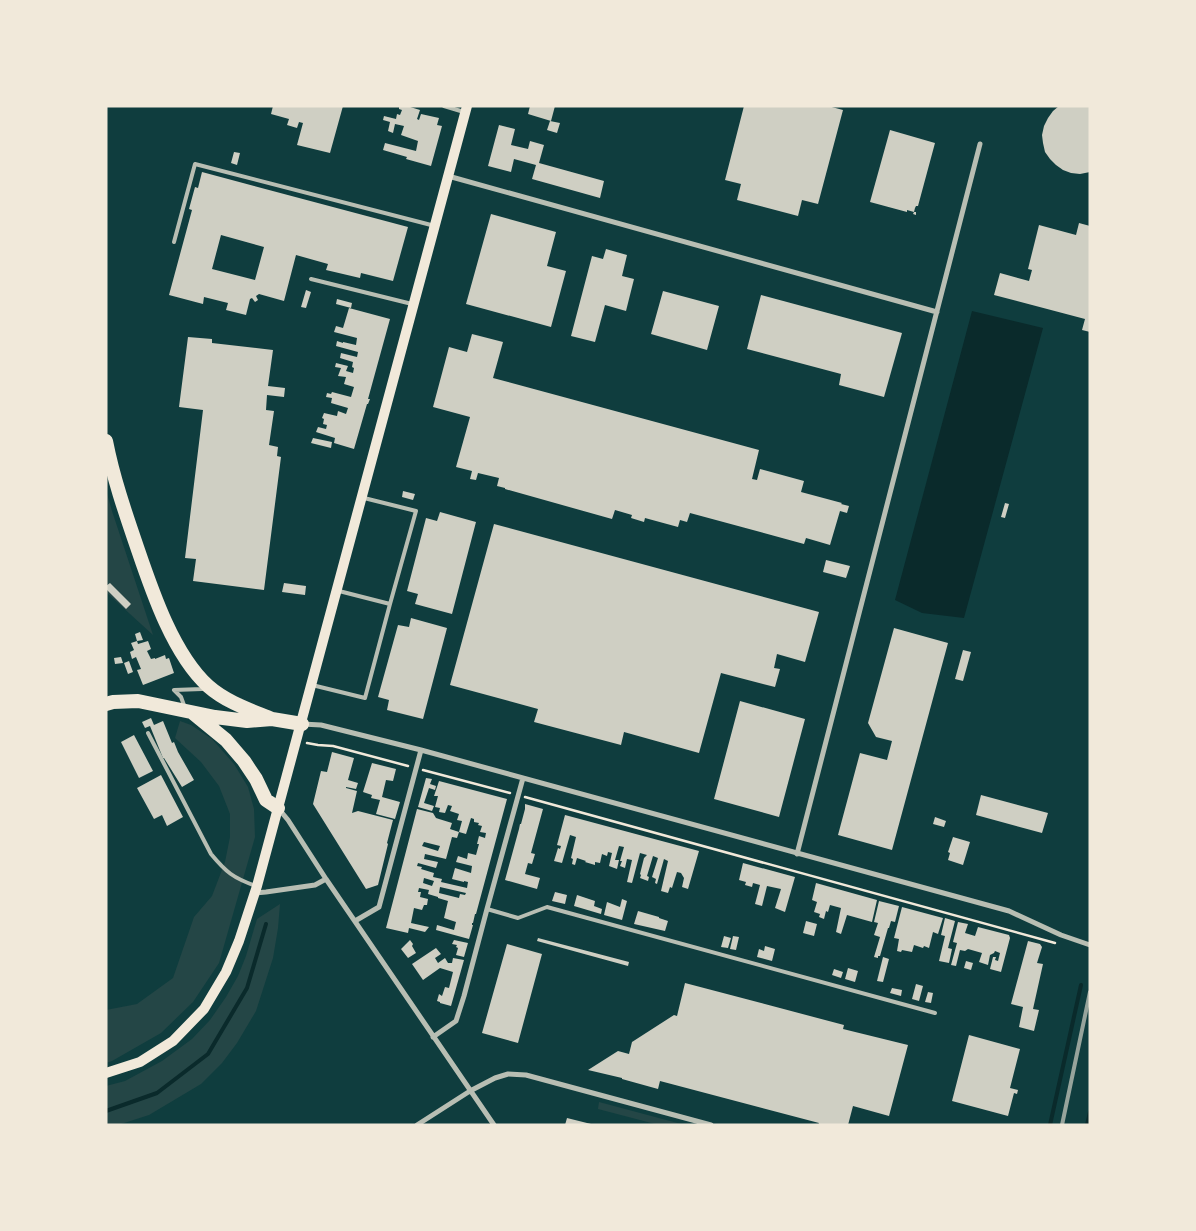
<svg xmlns="http://www.w3.org/2000/svg" width="1196" height="1231" viewBox="0 0 1196 1231" font-family="'Golos Text',sans-serif">
  <rect width="100%" height="100%" fill="#0f3d3e"/>
  <path fill="#244646" d="M106,490L112,511L153,635L106,592Z
    M180,721L191,725L212,739L234,764L248,787L254,809L255,837L219,963L193,1002L161,1033L112,1061L106,1063V1010L137,1004L173,978L194,917L212,896L225,862L230,837V814L219,786L201,762L175,738Z
    M280,904L278,928L273,958L256,1011L237,1043L222,1063L201,1084L149,1115L118,1125H106V1086L125,1081L162,1061L192,1039L210,1020L226,997L238,976L246,956L257,919Z
    M599,1102L685,1125H659L598,1109Z"/>
  <path fill="#0a2a2b" d="M972,311L1043,328L964,618L922,613L895,600Z"/>
  <g fill="none" stroke-linecap="round" stroke-linejoin="round">
    <path stroke="#0a2a2b" stroke-width="4" d="M106,1111L157,1093L208,1054L247,988L266,924
      M1050,1125L1081,985
      M1087,1125L1090,1112"/>
  </g>
  <path fill="#cfcfc3" fill-rule="evenodd" d="M273,106H343L330,153L297,145L303,123L299,122L297,128L287,125L289,119L271,114Z
    M399,106H407L420,110L417,119L419,120L421,114L439,118L437,125L442,126L431,166L406,159L407,157L383,150L385,143L416,151L418,141L401,135L404,126L395,124L393,133L388,131L390,122L383,120L384,116L396,119L397,114L400,115L402,110L399,109Z
    M530,106H555L551,121L528,114Z
    M744,106H828L843,110L818,204L802,200L798,216L737,200L741,184L725,180Z
    M1059,106H1090V172L1080,174L1071,173L1063,170L1056,165L1050,159L1045,152L1043,143L1042,135L1044,126L1048,118L1053,111Z
    M550,121L560,123L557,133L547,130Z
    M499,125L515,129L511,145L528,149L530,141L544,145L539,163L604,181L600,198L532,179L536,165L514,159L511,172L488,166Z
    M890,130L935,143L918,206H916L915,208L914,212H916V215L913,214L914,212L907,210V212L870,202Z
    M234,152L240,153L237,165L231,163Z
    M202,172L408,227L393,281L361,273L360,278L326,270L328,264L296,255L284,301L259,294L256,296L258,300L255,302L252,298L250,299L246,315L226,310L228,303L204,297L203,304L169,295L192,210L189,209L195,187L198,188ZM221,235L264,247L255,280L212,269Z
    M491,214L556,232L547,266L566,271L551,327L466,304Z
    M1079,223L1090,226V332L1082,330L1085,319L994,295L1000,273L1029,281L1032,270L1028,269L1039,225L1076,235Z
    M606,249L627,255L622,276L634,279L626,311L605,305L595,342L571,336L592,256L603,259Z
    M306,290L311,292L306,308L301,307Z
    M663,291L719,306L707,350L651,334Z
    M761,295L902,333L884,397L839,385L841,374L747,349Z
    M337,299L352,303L351,308L336,304Z
    M349,308L390,319L368,399H370L368,404H367L354,449L334,443L335,438L316,432L318,427L326,429L327,425L323,424L324,419L322,418L324,413L337,416L338,411L346,414L348,408L331,403L332,398L326,397L327,393L331,394L332,392L351,397L354,387L344,384L346,377L338,376L341,368L335,367L336,363L348,366L346,371L353,373L354,368L352,367L353,362L340,358L341,353L357,357L358,352L336,346L337,341L343,343V342L356,345L357,338L334,332L336,326L343,328Z
    M472,334L503,342L493,378L759,450L752,479L757,480L760,469L804,481L801,492L842,503L841,504L849,506L847,513L840,511L830,545L806,538L804,544L690,513L687,522L680,520L678,527L645,518L644,522L631,518L632,515L615,510L612,519L505,489V488L497,486L499,478L478,473L476,480L470,479L472,471L456,467L470,417L433,407L449,347L467,352Z
    M188,337L212,339V343L273,350L268,386L285,388L284,397L267,395L266,410L274,411L269,445L278,447L277,456L281,457L264,590L193,581L196,559L185,558L203,410L179,407Z
    M313,438L332,442L331,448L311,443Z
    M403,491L415,494L413,500L402,497Z
    M1005,503L1009,504L1005,518L1001,517Z
    M440,512L476,522L452,614L415,604L418,594L407,591L426,518L437,521Z
    M494,524L819,612L805,662L777,654L774,668L780,669L775,687L721,673L699,753L624,732L621,745L534,722L538,709L450,685Z
    M826,560L850,566L846,578L823,572Z
    M110,583L131,604L126,609L106,589V586Z
    M284,583L306,586L305,595L282,592Z
    M411,618L447,628L423,719L387,710L389,700L378,697L398,625L409,627Z
    M894,628L948,643L892,850L838,835L860,753L887,760L892,741L876,737L868,723Z
    M140,632L143,640L137,641L138,644L148,641L151,649L147,651L151,659L155,658V659L165,655L166,659L169,658L174,673L143,685L137,670L141,669L136,657L132,659L130,652L134,650L131,643L137,641L135,634Z
    M963,650L971,652L963,681L955,679Z
    M121,657L123,663L115,664L114,658Z
    M129,661L133,672L128,674L124,663Z
    M740,701L805,719L779,817L714,799Z
    M151,718L154,725L163,721L172,743L174,742L178,752L194,780L182,787L164,758H163L150,726L145,728L142,722Z
    M134,735L153,771L139,778L121,742Z
    M332,752L354,758L348,780L358,783L356,789L346,787V788L357,791L352,813L358,811L393,820L387,843L388,844L378,885L366,889L313,804L321,771L327,772Z
    M372,763L396,769L393,781L386,780L382,797L400,802L395,819L376,814L380,800L371,798L372,795L363,792Z
    M161,775L183,817L167,826L162,815L154,819L137,788Z
    M426,778L432,779L430,784L436,786L435,790L429,788L424,803L434,806L432,811L418,807Z
    M439,781L507,799L476,914H475L473,923H472V925H473L469,939L436,930L437,925L454,930L456,922L444,918L448,901L438,898V897L428,894L429,890L419,888L418,892H421L420,897L428,899L427,905H424L422,910L414,908L411,923L429,927L425,932L409,928L408,933L386,928L417,809L433,813L436,818L439,819L452,823L450,829L459,832L462,821L457,820L459,814L450,811L452,806L448,805L445,813L439,812L440,808L435,807L438,796H434ZM471,818L474,819V822L479,823L478,825L482,826L480,832L486,833L485,838L479,836L477,844H479L476,855L468,853L467,859L458,856L456,862L472,866L471,873L455,868L452,879L464,882V881L468,882L467,888L441,882L442,879L433,877L434,873L421,869L422,867L417,866L418,863L436,868L438,862L424,859L425,854L446,859L452,837L457,838L459,832L466,834ZM424,842L440,846L438,851L422,846ZM424,878L434,881L432,886L423,883ZM440,887L466,893L465,895L460,894L459,898L439,893Z
    M981,795L1048,813L1042,833L976,815Z
    M525,804L543,809L531,853L535,854L532,864L528,863L525,874L540,878L537,889L505,880L519,829L520,824H521L525,809Z
    M565,815L699,851L688,889L682,887L684,878L681,873L677,872L672,888L670,887L668,893L661,891L668,861L664,859L657,884L655,883L656,879L652,877L658,858L653,856L647,876L649,877L648,881L640,878L641,875L640,874L644,858L647,855L640,853L632,883L627,882L632,860L627,859L625,868L620,866L622,861H620L624,847L619,846L615,860H619L617,869L609,866L612,853L608,852L607,856L602,854L600,863L595,862V865L585,862L586,861L577,858L575,865L572,864L573,859L571,858L576,837L570,835L562,863L554,861L558,848L560,849L561,846L557,845Z
    M935,817L946,821L944,827L933,824Z
    M953,837L970,842L963,865L948,860L950,853L948,852Z
    M743,863L795,877L785,912L775,908L781,889L767,886L762,906L755,904L760,885L753,883L752,887L745,885L746,882L739,880Z
    M816,883L877,900L872,922L847,915L841,934L836,932L841,908L830,905L828,912L826,911L824,919L819,917L820,914L814,912L817,902L812,900Z
    M555,892L567,895L565,904L552,901Z
    M577,895L595,901L594,906L602,909L601,914L574,906Z
    M622,899L627,901L622,920L604,915L607,902L620,907Z
    M879,901L899,906L895,922L891,921L889,928H888L880,956H878V958L874,957L880,937L874,935L878,923L874,922Z
    M902,907L943,918L938,934L933,932L929,948L924,946L923,948L914,945L912,952L902,950L901,952L897,951L899,939L894,938Z
    M638,911L659,917V918L668,921L665,931L634,924Z
    M945,918L955,921L948,948L952,949L949,963L939,961L945,936L941,935Z
    M806,921L817,924L814,936L803,933Z
    M958,922L968,924L965,933L975,936L978,927L1009,935L1010,938L1001,972L990,969L993,957H996L995,960L998,961L1000,953L995,951L994,953L990,955L988,965L979,962L982,953L968,949L965,951L960,950L956,966L951,965L957,943L953,942Z
    M724,936L731,938L728,948L721,947Z
    M733,936L739,937L736,950L730,949Z
    M538,938L629,962L628,966L537,941Z
    M410,940L413,944L412,946L416,953L408,958L401,949Z
    M454,940L468,943L464,957L456,955L458,948L456,947L457,945L452,944Z
    M1028,941L1040,944L1042,947L1037,963L1043,964L1033,1009L1039,1010L1034,1031L1019,1027L1023,1007L1011,1004Z
    M507,944L542,954L518,1043L482,1033Z
    M765,946L775,949L772,961L757,957L759,949L764,951Z
    M436,948L441,954L435,958L438,963L445,958L448,963H452L453,958L464,960L451,1006L440,1003V1002L437,1001L439,994L442,996L445,987L449,988L453,972L440,968L423,980L412,964Z
    M883,957L889,959L883,982L877,981Z
    M966,961L973,963L971,970L964,968Z
    M848,968L858,971L855,982L845,979Z
    M834,969L843,972L841,978L832,975Z
    M685,983L844,1025L843,1029L908,1045L889,1116L853,1106L848,1125H818L819,1123L660,1081L658,1089L622,1079V1078L588,1070L618,1051L629,1054L632,1042L674,1015L677,1016Z
    M916,984L923,986L919,1001L912,999Z
    M892,988L902,990L901,996L890,993Z
    M928,992L933,993L931,1003L925,1002Z
    M969,1035L1020,1049L1010,1088L1018,1090L1017,1094L1014,1093L1008,1116L952,1101Z
    M567,1118L591,1124V1125H565Z"/>
  <g fill="none" stroke-linecap="round" stroke-linejoin="round">
    <path stroke="#f1e9da" stroke-width="2.5" d="M307,743L318,745L333,746L408,766
      M423,770L510,793
      M525,797L1055,943"/>
    <path stroke="#b8beb3" stroke-width="4" d="M444,106L464,112
      M174,242L195,164L435,226
      M311,279L412,304
      M364,498L416,511L390,604
      M312,685L365,698L390,604L339,591
      M185,708L181,697L174,690L202,689L206,687
      M148,733L211,854C226,872 233,878 256,886
      M487,909L518,918L547,907L935,1013"/>
    <path stroke="#b8beb3" stroke-width="5" d="M448,176L937,312
      M302,724L321,725L421,750L1009,911L1061,935L1090,945
      M278,808L288,820L326,879
      M797,854L980,144
      M255,893L266,892L315,885L326,879L494,1125
      M355,921L379,907L421,750
      M433,1037L456,1021L464,996L487,909L523,778
      M417,1125L470,1091L495,1078L508,1074L526,1075L711,1125"/>
    <path stroke="#f1e9da" stroke-width="10" d="M106,1073L140,1062L173,1041L204,1009L226,972L239,941L257,886L467,106"/>
    <path stroke="#f1e9da" stroke-width="14" d="M106,441C113,477 125,512 137,547C152,591 173,654 208,686C226,702 250,710 272,719
      M106,704L113,702L138,701L215,717L247,721L272,719L302,724
      M193,713L226,740L244,761L256,779L266,800L278,808"/>
    <path stroke="#97a49c" stroke-width="4" d="M1062,1125L1090,992"/>
  </g>
  <rect width="1196" height="1231" fill="none" stroke="#f1e9da" stroke-width="215"/>
</svg>
